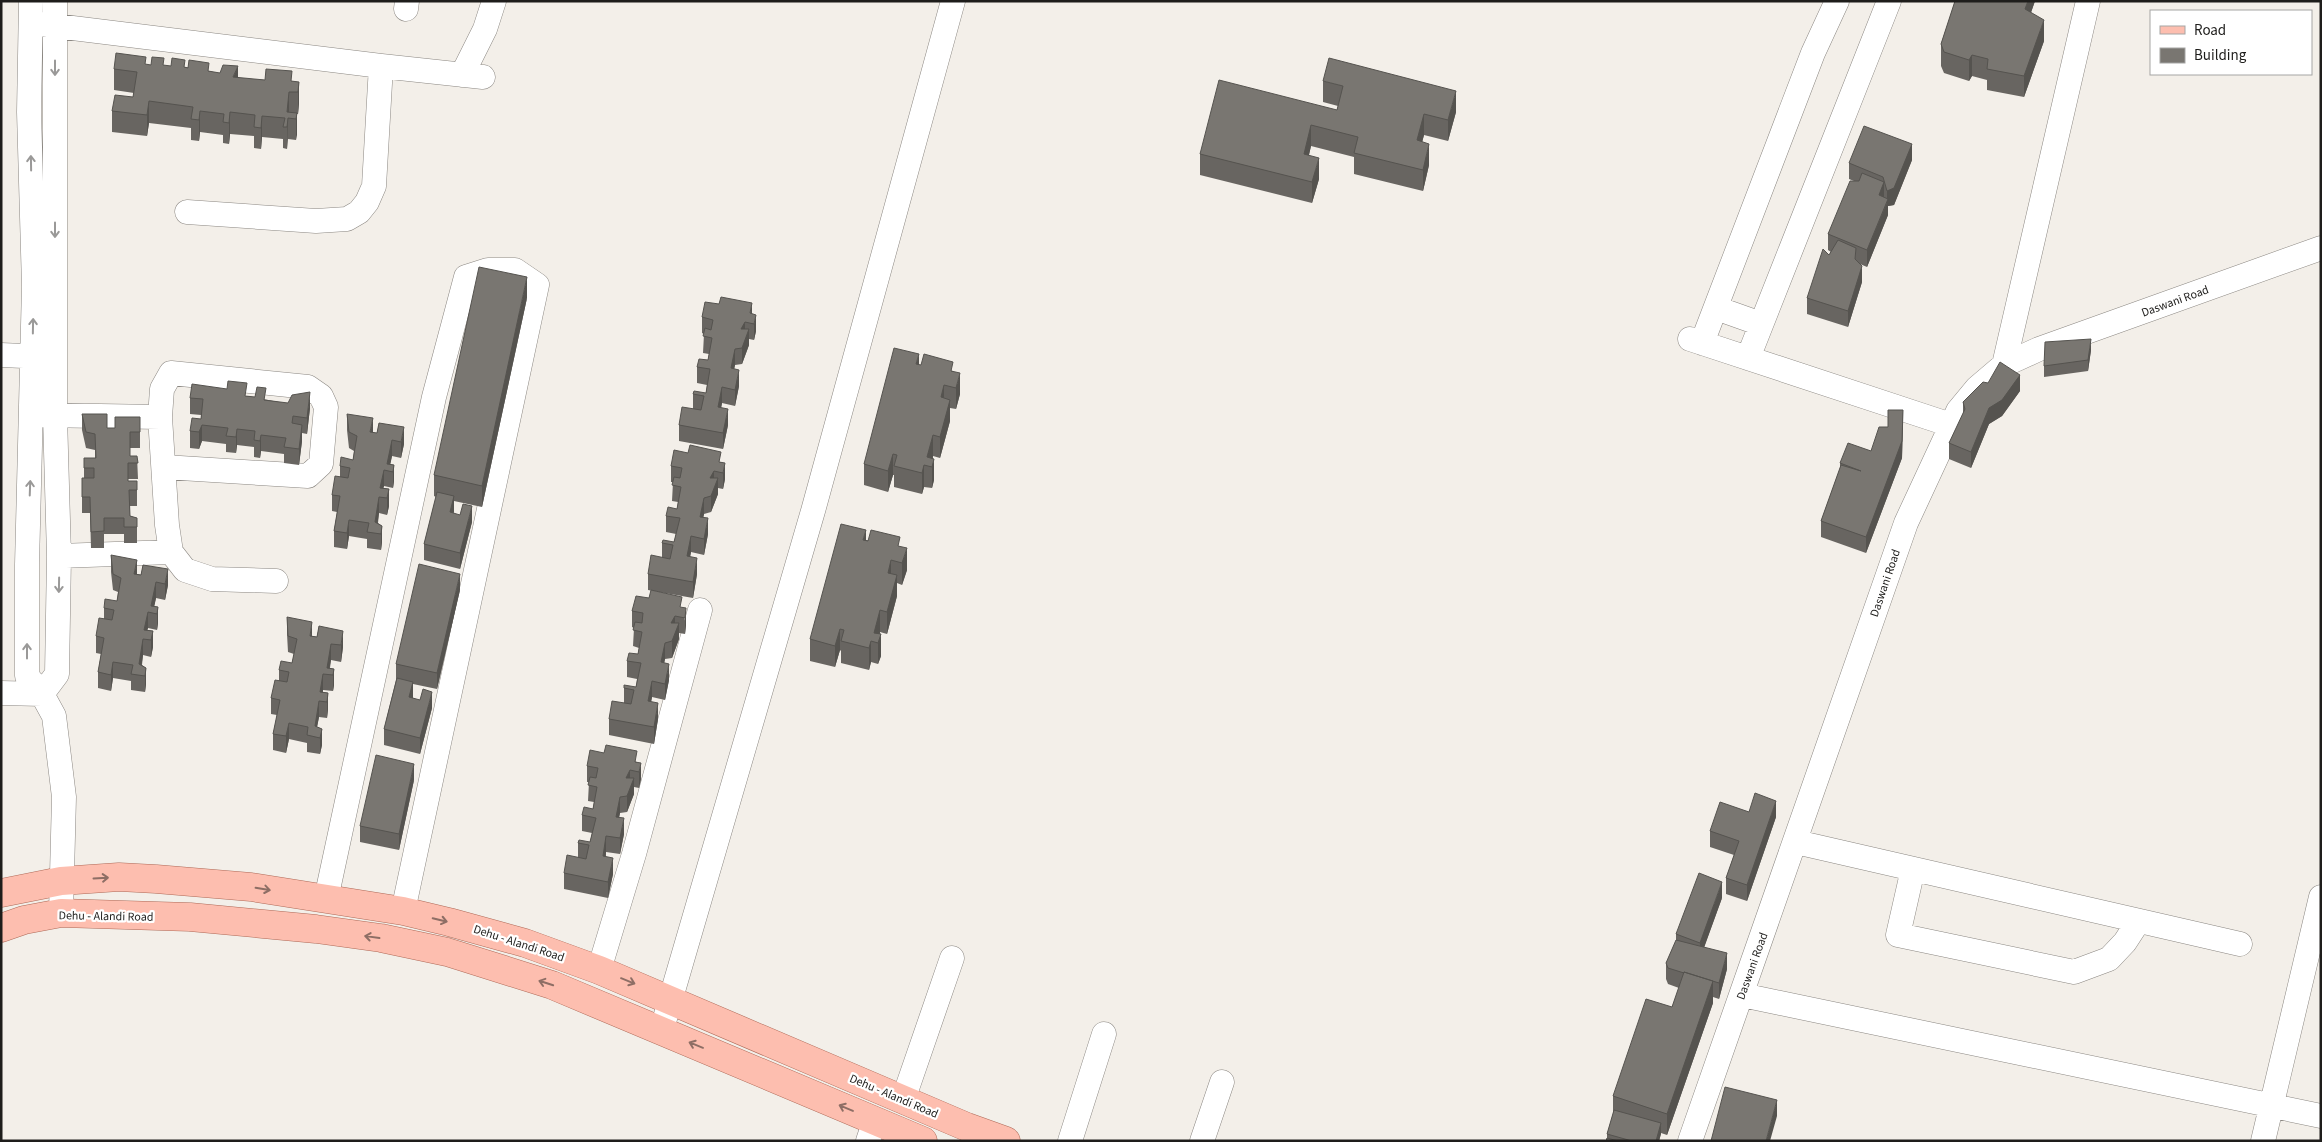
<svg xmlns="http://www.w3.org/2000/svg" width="2322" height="1142" viewBox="0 0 2322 1142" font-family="'Source Sans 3',sans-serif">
  <rect width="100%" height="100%" fill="#f3efe9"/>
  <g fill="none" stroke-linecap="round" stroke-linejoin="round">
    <g stroke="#8b8782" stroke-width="25">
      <path id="minor" d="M31,1L29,112L34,286L27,565V676L42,694L54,716L64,797L61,913
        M406,9L407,1
        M40,24L381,66L483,77
        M462,75L485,29L494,1
        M187,212L316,221L347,219L359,212L367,202L374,186L381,66
        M1716,308L1761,324
        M1690,339L1951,425
        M1702,343L1813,53L1837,1
        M1,355L47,357
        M1748,358L1889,1
        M2004,365L2088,1
        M39,415L160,417
        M164,467L308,476L321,464L326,407L321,396L308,387L171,373L162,389L160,417L167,525L171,552L185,570L212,579L276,581
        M59,556L171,552
        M1,693L42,694
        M42,694L57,674L59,556L55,416V1
        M1796,842L2240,944
        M1913,869L1898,935L2074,972L2109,959L2125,942L2138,922
        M326,899L434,397L466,277L488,270H515L537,285L403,911
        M599,970L634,854L700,610
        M1742,995L2321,1116
        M661,1032L813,511L953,1
        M903,1100L952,958
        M868,1141L875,1120
        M1070,1141L1104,1034
        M1202,1141L1222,1082
        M1690,1141L1906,523L1958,411L1977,388L2004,365L2039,349L2321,248
        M2263,1141L2321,897"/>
    </g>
    <g stroke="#ae6a58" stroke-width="29">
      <path id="major" d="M1,893L61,881L119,877L156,879L251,887L403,911L449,922L525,943L599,970L967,1127L1006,1141
        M1,928L24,920L61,913L190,917L316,929L381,938L447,952L552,985L923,1141"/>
    </g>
    <use href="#minor" stroke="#fff" stroke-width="24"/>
    <use href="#major" stroke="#fdbeaf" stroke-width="28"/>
  </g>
  <path fill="#686561" d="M1955,1H2035L2031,12L2044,41L2024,97L1987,90V80L1972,76L1969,81L1944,73L1941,66V44Z
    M146,65L185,67L209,71L238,78L265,80L299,82V103L298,114H297L296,140L288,139L287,149L283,148V139L262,137L261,149L254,148V136L230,134L229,144L223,143V135L200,132L199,141L191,140V128L149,123L147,136L112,132V111L133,97L134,93L114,90V69Z
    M1323,81L1456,112L1448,141L1424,135L1422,142L1429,165L1423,191L1354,174V157L1311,146L1309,155L1319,179L1312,203L1200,175V154L1337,110L1338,106L1323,102Z
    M1912,160L1894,205L1888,206V215L1867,267L1860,264L1862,282L1848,327L1807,314V298L1831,252L1828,250V234L1854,181L1849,179V163Z
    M527,298L482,507L454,501L453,513L472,522L460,569L424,560V544L436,497L434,496V475Z
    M719,304L752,314L756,331L754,340L749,339V345L742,364L735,365L734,369L739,386L735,406L722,403L721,408L728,425L723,449L679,441V425L693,409V394L706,393L707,385L697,383V367L708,360L709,354L703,353L704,334L702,333V317Z
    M2091,350L2088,371L2044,377V366Z
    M919,365L953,371L960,394L956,409L950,408V421L940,458L933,456V459L934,480L932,488L924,487L922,494L894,487V475H893L888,492L864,485V464Z
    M2020,391L2002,416L1989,424L1971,468L1949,459V443L1963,414V402Z
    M247,396L310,408L307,434L302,433V441L299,465L284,463V454L261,451L260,458L254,457V447L237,445L236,453L226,452V444L202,441L199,449L190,448V431L201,419V415L190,414V398Z
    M82,414L107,428H115L140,417V448H130V456H137L138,479H128V481H137V506H130V516L137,518V543H124V534H104V548H91L90,513H82V478H84V458H95V450L86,448L82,430Z
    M347,414L373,433H377L379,423L404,444L401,458L392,456L390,464L394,465V481L393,488L384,486L383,488L389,489V506L387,515L379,513L378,523L382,526V542L381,550L367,548V539L349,536L347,549L334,547V531L337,512L332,511V495L340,477V466L353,460L354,451L349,448L347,430Z
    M1903,426L1902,458L1866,553L1821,537V521L1840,468V463L1871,451L1888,427Z
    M721,462L725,479L723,489L718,488V494L711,512L704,514L703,518L708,534L704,555L691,552L690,557L697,574L693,598L648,590V574L662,558V543L674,542L676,534L666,532V516L677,509L678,502L672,501L673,482H671V466Z
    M866,540L900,547L907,570L902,585L897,583V596L887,634L880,632V634L881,656L878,664L871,662L869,670L841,663V651L840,650L835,667L810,661V639Z
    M111,555L137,574L141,575L143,565L168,585L165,600L156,598L154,606L158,607V623L157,630L148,628L147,630L153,631V647L151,657L143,655L142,665L146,668V684L145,692L131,690V681L113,678L111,691L98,688V672L101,654L96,653V636L104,619V608L117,601L118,592L113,590L111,572Z
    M460,590L437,689L413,684V698L432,708L420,754L384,745V729L396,680V664Z
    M682,608L686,625L685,634L679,633V639L672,658L665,659L664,663L669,680L665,700L652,697L651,702L658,719L654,744L609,735V719L624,703V688L636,687L637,679L627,677V661L638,654L639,648L633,646L634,628L632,627V611Z
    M287,617L312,636L317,637L319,626L343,647L341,662L331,660L330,668L334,669V685L333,691L323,690V692L328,693V709L327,718L319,717L317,727L322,729V745L320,754L307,752V743L289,739L286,753L273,750V734L277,715L271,714V698L279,681V670L292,663L294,654L288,652L287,634Z
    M604,753L637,762L641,779L639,788L634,787V794L627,812L620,813L619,817L624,834L620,854L606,852V856L613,874L608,898L564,889V873L578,857V843L590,842L592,833L582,831V815L593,809L594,802L588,801L589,782H587V766Z
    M414,780L399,850L360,842V826Z
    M1749,812L1776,817L1747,901L1726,894V878L1734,855L1710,847V831Z
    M1722,898L1704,947L1727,969L1719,999L1713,997V1003L1667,1135L1661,1133L1659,1141H1606L1607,1138V1134L1613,1114V1096L1672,1007L1679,988L1668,984L1666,979V963L1676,941V934Z"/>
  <path fill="#55534f" d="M2028,1H2035L2025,30V9Z
    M2044,20V41L2024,97V76Z
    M1972,55V76L1969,81V60Z
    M238,66V87L233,77Z
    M299,82V103L298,114V92Z
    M1456,91V112L1448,141V120Z
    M289,92V113L288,118L287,149V112Z
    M149,101V123L147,136V115Z
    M200,111V132L199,141V120Z
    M230,112V134L229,144V123Z
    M297,113V135L296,140V119Z
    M1424,114V135L1417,162V140Z
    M262,116V137L261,149V128Z
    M1311,125V146L1304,175V154Z
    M1429,144V165L1423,191V170Z
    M1912,144V160L1894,205L1888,206V215L1867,267V250L1887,203V191Z
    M1319,158V179L1312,203V182Z
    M1884,182V198L1879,195Z
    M1862,266V282L1848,327V311Z
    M527,277V298L482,507V486Z
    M752,303V319L750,313Z
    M756,315V331L754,340V324Z
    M745,322V338L741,329Z
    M749,329V345L742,364V348Z
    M2091,339V350L2088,371V360Z
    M735,349V365L731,384V368Z
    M919,354V376L916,364Z
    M739,370V386L735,406V390Z
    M960,373V394L956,409V388Z
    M2020,375V391L2002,416L1989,424L1971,468V452L1989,408Z
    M944,385V406L941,397Z
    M722,387V403L718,423V407Z
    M310,392V408L307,434V418Z
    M950,400V421L940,458V437Z
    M728,409V425L723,449V433Z
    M1903,410L1902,458L1866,553V537Z
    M373,418V434L370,432Z
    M202,425V441L199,449V432Z
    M302,425V441L299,465V449Z
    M404,427V444L401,458V442Z
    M237,429V445L236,453V437Z
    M261,435V451L260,458V441Z
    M933,435V456L930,467L927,457Z
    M392,440V456L389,471L387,464Z
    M893,454V475L888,492V471Z
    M934,459V480L932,488V467Z
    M725,463V479L723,489V473Z
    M394,465V481L393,488V472Z
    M924,465V487L922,494V473Z
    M384,470V486L381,498L380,488Z
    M714,471V487L710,478Z
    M718,478V494L711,512V496Z
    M389,489V506L387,515V498Z
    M454,496V512L450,528V512Z
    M379,497V513L376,533L375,522Z
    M704,498V514L700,533V517Z
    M472,506V522L460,569V553Z
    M708,518V534L704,555V539Z
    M349,520V536L347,549V533Z
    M382,526V542L381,550V534Z
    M866,530V551L863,540Z
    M691,536V552L687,572V556Z
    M907,548V570L902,585V563Z
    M697,558V574L693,598V582Z
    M137,560V576L134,574Z
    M891,560V582L888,573Z
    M168,569V585L165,600V584Z
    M460,574V590L437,689V673Z
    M897,575V596L887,634V612Z
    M156,582V598L153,613L151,606Z
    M158,607V623L157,630V614Z
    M686,608V625L685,634V618Z
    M880,610V632L877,642L874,633Z
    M148,612V628L145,639L144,630Z
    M675,616V632L671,623Z
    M312,622V638L310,636Z
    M679,623V639L672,658V641Z
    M840,629V650L835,667V646Z
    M153,631V647L151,657V640Z
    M343,631V647L341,662V645Z
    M881,634V656L878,664V643Z
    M143,639V655L140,675L139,664Z
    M871,641V662L869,670V648Z
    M665,643V659L661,678V662Z
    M331,644V660L328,675L327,668Z
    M113,662V678L111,691V675Z
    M669,664V680L665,700V684Z
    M146,668V684L145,692V676Z
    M334,669V685L333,691V675Z
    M323,674V690L321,701L320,692Z
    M652,681V697L648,717V701Z
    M413,682V698L409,714V697Z
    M432,692V708L420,754V738Z
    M328,693V709L327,718V702Z
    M319,701V717L315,737V726Z
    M658,703V719L654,744V727Z
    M289,723V739L286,753V736Z
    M322,729V745L320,754V738Z
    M641,763V779L639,788V772Z
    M414,764V780L399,850V834Z
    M630,770V786L626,778Z
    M634,778V794L627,812V796Z
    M620,797V813L616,833V817Z
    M1776,801V817L1747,901V885Z
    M624,818V834L620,854V838Z
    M606,836V852L603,872V856Z
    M613,858V874L608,898V882Z
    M1722,882V898L1700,959V943Z
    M1727,953V969L1719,999V983Z
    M1713,981V1003L1667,1135V1114Z
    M1777,1100V1116L1770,1141H1766Z
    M1661,1123V1134L1659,1141H1656Z"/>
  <path fill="#797671" stroke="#55534f" d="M1955,1H2028L2025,9L2044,20L2024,76L1987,69L1988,59L1972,55L1969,60L1944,52L1941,44Z
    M116,53L146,57L145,64L151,65L152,57L164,58L163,65L171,66L172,58L185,60L184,67L188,68L189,60L209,63L208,71L220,73L223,65L238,66L233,77L265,80L266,69L292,71L291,81L299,82L298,92H289L287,112L297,113L296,119L288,118L287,127H283L285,118L262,116L261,128L254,127L255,115L230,112L229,123L223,122L224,114L200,111L199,120L191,119L193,107L149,101L147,115L112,111L115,95L133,97L137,72L114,69Z
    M1329,58L1456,91L1448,120L1424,114L1417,140L1429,144L1423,170L1354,153L1358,137L1311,125L1304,154L1319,158L1312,182L1200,154L1219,80L1337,110L1343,86L1323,81Z
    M1864,126L1912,144L1894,188L1887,191L1883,177L1849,163Z
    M1862,173L1884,182L1879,195L1888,199L1867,250L1828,234L1850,181H1859Z
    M1838,240L1856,248L1855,259L1862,266L1848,311L1807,298L1823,249L1829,255Z
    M479,267L527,277L482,486L434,475Z
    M721,297L752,303L750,313L756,315L754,324L745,322L741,329H749L742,348L735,349L731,368L739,370L735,390L722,387L718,407L728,409L723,433L679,425L682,407L701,410L704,396L693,394L694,391L706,393L710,369L697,367L699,359L708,360L712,338L703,336L705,328L711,330L713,320L702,317L705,302L719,304Z
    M2091,339L2088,360L2044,366L2045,342Z
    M894,348L919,354L916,364L921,365L924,354L953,362L951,371L960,373L956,388L944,385L941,397L950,400L940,437L933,435L927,457L934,459L932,467L924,465L922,473L894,466L897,455L893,454L888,471L864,464Z
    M2000,362L2020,375L2002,400L1989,408L1971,452L1949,443L1965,409L1963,402L1983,382L1988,383Z
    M228,381L247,383L245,396L255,397L257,387L266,388L264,400L288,403L292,395L310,392L307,418L293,416L292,423L302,425L299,449L284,447L286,438L261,435L260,441L254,440L255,431L237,429L236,437L226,436L228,428L202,425L199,432L190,431L192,418L201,419L203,399L190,398L192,384L227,389Z
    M1888,410H1903L1902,441L1866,537L1821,521L1841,465L1861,471L1840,463L1848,443L1871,451L1879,427H1888Z
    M82,414H107V428H115V417H140V432H130V456H137L138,463H128V481H137V490H129L130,516L137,518V527H124V518H104V531L91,532L90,497H82V478H94V468H84V458H96L95,434L86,432Z
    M347,414L373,418L370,432L377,433L379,423L404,427L401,442L392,440L387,464L394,465L393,472L384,470L380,488L389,489L387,498L379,497L375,522L382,526L381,534L367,532L369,523L349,520L347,533L334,531L340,496L332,495L335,476L348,478L350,468L340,466L341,457L353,460L357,436L349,432Z
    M690,445L721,452L719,462L725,463L723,473L714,471L710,478H718L711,496L704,498L700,517L708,518L704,539L691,536L687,556L697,558L693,582L648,574L651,555L670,559L673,545L662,543L663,540L674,542L680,518L666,516L668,507L677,509L681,487L672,485L674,477L680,478L682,468L671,466L674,450L688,453Z
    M437,492L454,496L450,512L460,515L463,504L472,506L460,553L424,544Z
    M841,524L866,530L863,540L868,541L871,530L900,537L898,546L907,548L902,563L891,560L888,573L897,575L887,612L880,610L874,633L881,634L878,643L871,641L869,648L841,641L844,630L840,629L835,646L810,639Z
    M111,555L137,560L134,574L141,575L143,565L168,569L165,584L156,582L151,606L158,607L157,614L148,612L144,630L153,631L151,640L143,639L139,664L146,668L145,676L131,674L133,665L113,662L111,675L98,672L104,638L96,636L99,618L112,620L114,610L104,608L105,599L117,601L121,578L113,574Z
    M419,564L460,574L437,673L396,664Z
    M651,590L682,597L680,607L686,608L685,618L675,616L671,623H679L672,641L665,643L661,662L669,664L665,684L652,681L648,701L658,703L654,727L609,719L612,701L631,704L634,690L624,688V685L636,687L641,663L627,661L629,653L638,654L642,632L633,630L635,622L642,623L643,613L632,611L636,596L649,598Z
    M287,617L312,622L310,636L317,637L319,626L343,631L341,645L331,644L327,668L334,669L333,675L323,674L320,692L328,693L327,702L319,701L315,726L322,729L320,738L307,735L308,727L289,723L286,736L273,734L280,700L271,698L275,680L287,682L289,672L279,670L281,661L292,663L297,639L288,636Z
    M397,678L413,682L409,697L420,700L423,689L432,692L420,738L384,729Z
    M606,745L637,751L635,762L641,763L639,772L630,770L626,778H634L627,796L620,797L616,817L624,818L620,838L606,836L603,856L613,858L608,882L564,873L567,855L586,859L589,845L578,843L579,840L590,842L596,818L582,815L584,807L593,809L597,787L588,785L590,777L596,778L598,768L587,766L590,750L604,753Z
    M376,755L414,764L399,834L360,826Z
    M1755,793L1776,801L1747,885L1726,878L1739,841L1710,831L1720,802L1749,812Z
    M1699,873L1722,882L1700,943L1676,934Z
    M1676,940L1727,953L1719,983L1684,972V973L1668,968L1666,963Z
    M1684,972L1713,981L1667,1114L1613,1096L1646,999L1672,1007Z
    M1725,1087L1777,1100L1766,1141H1711Z
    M1614,1110L1661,1123L1656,1141H1632L1607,1134Z
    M1607,1138L1618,1141H1606Z"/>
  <defs><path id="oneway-shaft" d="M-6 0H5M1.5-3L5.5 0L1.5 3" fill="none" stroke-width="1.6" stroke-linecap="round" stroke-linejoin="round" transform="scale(1.25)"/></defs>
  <g stroke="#9a9998">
    <use href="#oneway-shaft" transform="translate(55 68) rotate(90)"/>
    <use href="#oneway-shaft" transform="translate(31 163) rotate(-91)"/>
    <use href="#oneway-shaft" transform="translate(55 230) rotate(90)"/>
    <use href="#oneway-shaft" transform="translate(33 326) rotate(-89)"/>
    <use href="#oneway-shaft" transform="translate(30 488) rotate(-88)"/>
    <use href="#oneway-shaft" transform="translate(59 585) rotate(91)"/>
    <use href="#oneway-shaft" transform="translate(27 651) rotate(-90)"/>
  </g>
  <g stroke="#8e6e65">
    <use href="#oneway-shaft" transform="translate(101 878) rotate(-3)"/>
    <use href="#oneway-shaft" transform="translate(263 889) rotate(9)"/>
    <use href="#oneway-shaft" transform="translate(440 920) rotate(13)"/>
    <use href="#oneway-shaft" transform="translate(372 937) rotate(-172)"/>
    <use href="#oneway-shaft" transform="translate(628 981) rotate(22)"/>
    <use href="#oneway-shaft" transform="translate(546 983) rotate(-162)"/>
    <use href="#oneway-shaft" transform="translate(696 1045) rotate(-158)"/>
    <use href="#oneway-shaft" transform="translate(846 1108) rotate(-157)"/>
  </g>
  <g text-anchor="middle" stroke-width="4.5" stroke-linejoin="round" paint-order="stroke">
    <g font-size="12" fill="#1e1d1b" stroke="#fff">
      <text transform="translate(2175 301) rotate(-20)" y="4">Daswani Road</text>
      <text transform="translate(1885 583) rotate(-71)" y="4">Daswani Road</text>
      <text transform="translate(106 916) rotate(1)" y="4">Dehu - Alandi Road</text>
      <text transform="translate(519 943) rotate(18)" y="4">Dehu - Alandi Road</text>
      <text transform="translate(1752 966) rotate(-70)" y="4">Daswani Road</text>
      <text transform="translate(894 1096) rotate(23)" y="4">Dehu - Alandi Road</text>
    </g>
  </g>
  <rect width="2322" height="1142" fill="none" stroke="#1e1d1b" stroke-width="5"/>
  <rect x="2150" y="10" width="162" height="65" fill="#ffffff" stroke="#a5a5a4"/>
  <rect x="2160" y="26" width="25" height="8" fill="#fdbeaf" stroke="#a5a5a4"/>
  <text x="2194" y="35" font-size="15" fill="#1e1d1b">Road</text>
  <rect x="2160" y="48" width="25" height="15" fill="#797671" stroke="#a5a5a4"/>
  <text x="2194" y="60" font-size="15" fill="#1e1d1b">Building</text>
</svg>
